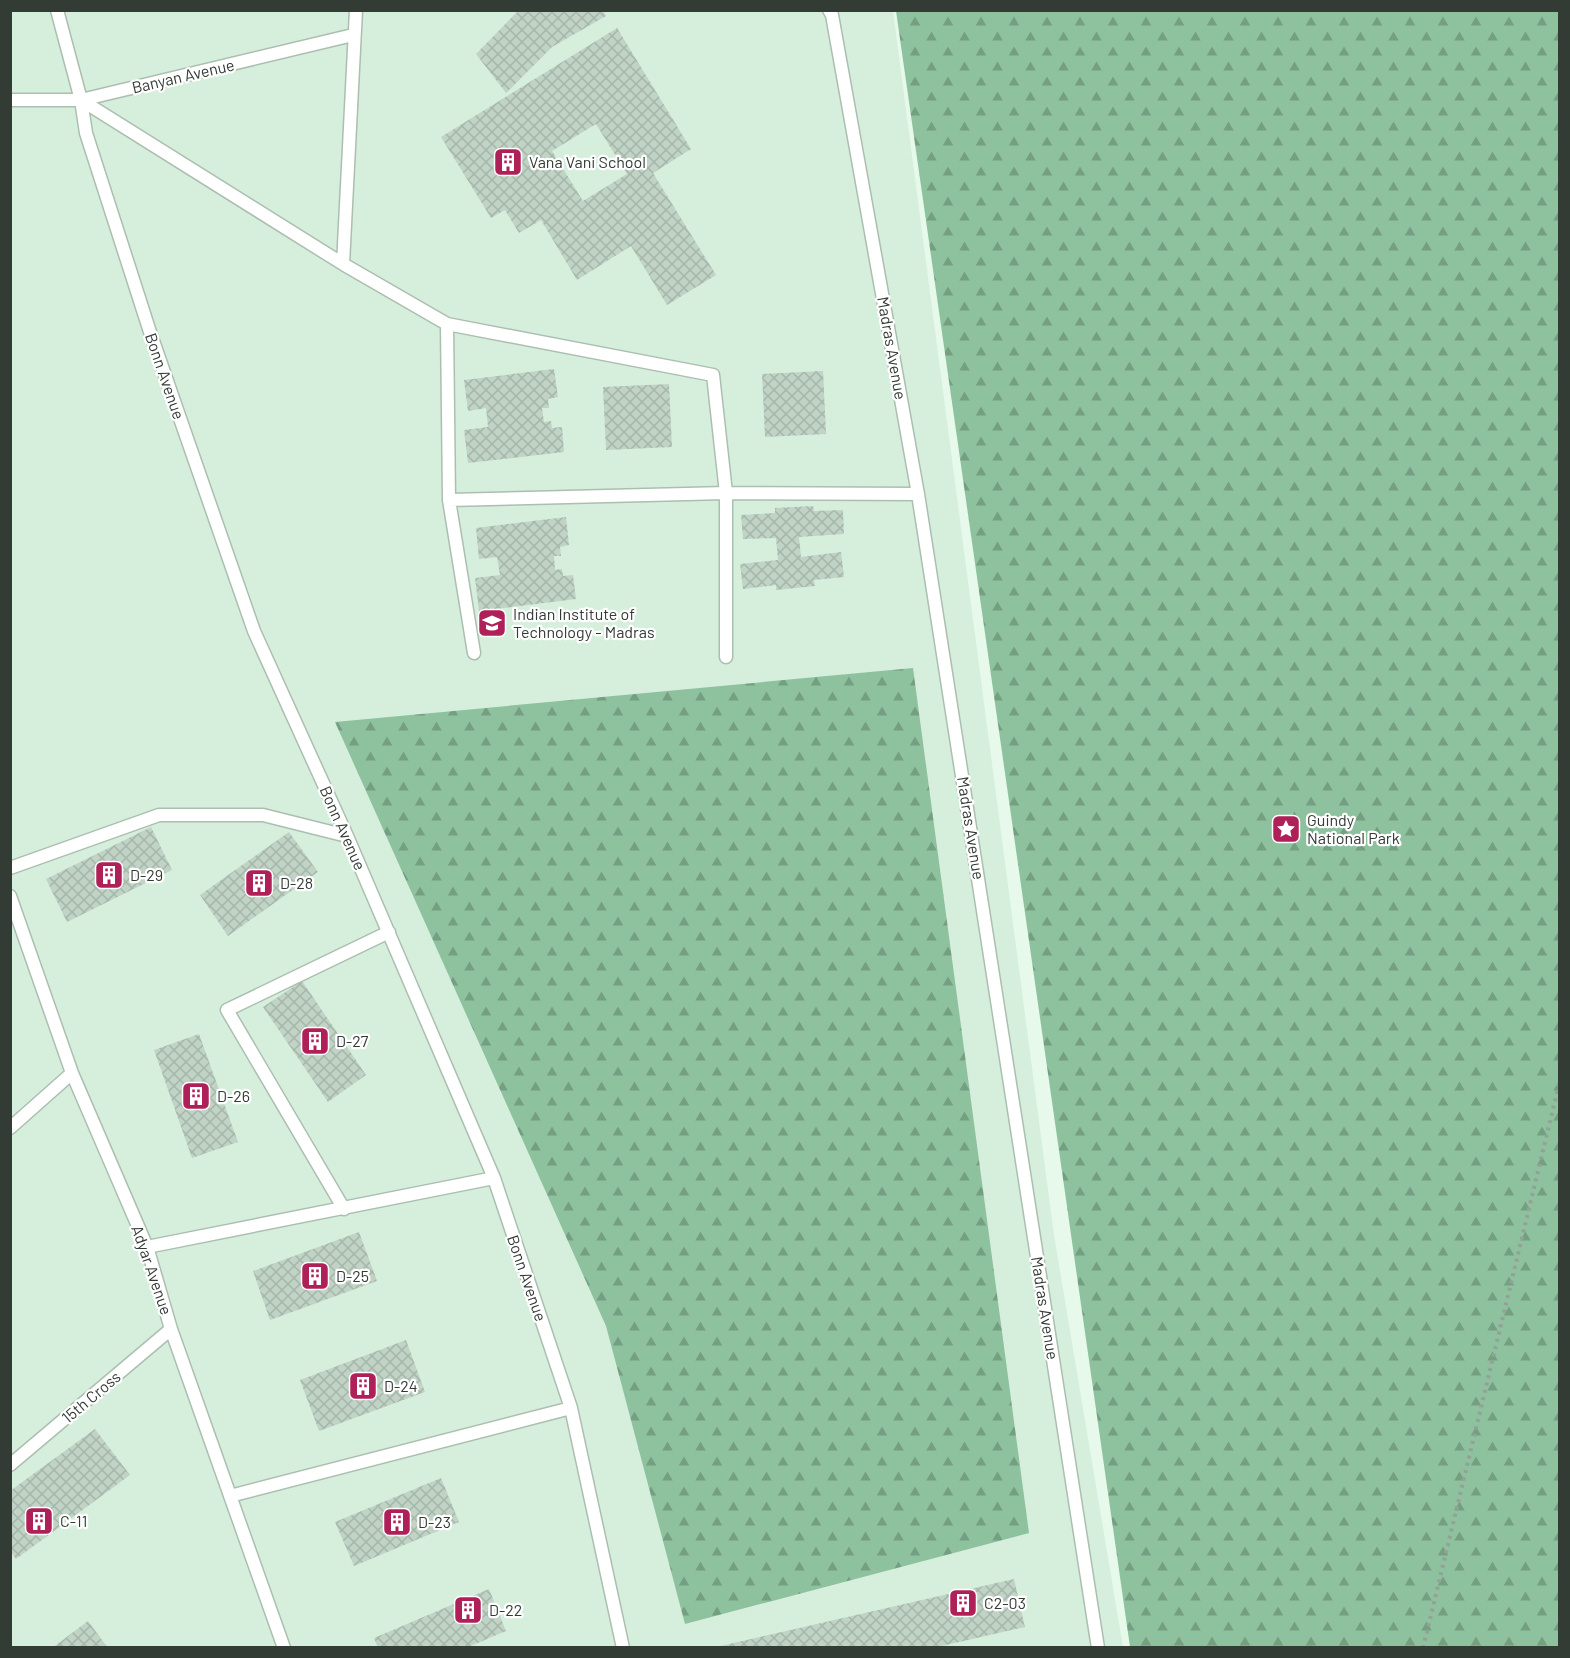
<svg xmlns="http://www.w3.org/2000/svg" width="1570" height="1658" viewBox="0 0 1570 1658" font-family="Barlow,sans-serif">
  <defs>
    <pattern id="forest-firs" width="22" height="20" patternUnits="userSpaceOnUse" patternTransform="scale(1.5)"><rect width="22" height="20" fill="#8ec29e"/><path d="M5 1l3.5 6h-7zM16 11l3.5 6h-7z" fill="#759f82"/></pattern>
    <pattern id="building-cross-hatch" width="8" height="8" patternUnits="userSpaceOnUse" patternTransform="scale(1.5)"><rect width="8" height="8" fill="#c0d3c5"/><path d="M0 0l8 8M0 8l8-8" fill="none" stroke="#a5b6aa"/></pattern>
  </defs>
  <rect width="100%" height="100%" fill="#e6f9eb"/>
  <path fill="#d6efdd" d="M11,11H893L1054,1235L1123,1647L11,1648Z"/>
  <path fill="url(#forest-firs)" d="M896,11H1559V1647H1130Z
    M913,668L1029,1533L685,1624L606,1326L335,722Z"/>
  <path fill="url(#building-cross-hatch)" fill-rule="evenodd" d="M519,10H603L606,16L552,47L506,93L476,54Z
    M617,28L691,149L653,173L716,275L667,305L631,246L577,280L541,220L519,233L505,210L491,218L441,137ZM596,124L627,174L583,201L552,151Z
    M554,369L558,397L548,399L549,408H542L544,422L551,421L552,428L562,427L564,452L468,463L464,430L488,427L486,408L468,411L464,380Z
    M823,371L826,434L765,437L762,374Z
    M669,384L672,447L606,450L603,387Z
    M813,506L814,511L843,510L844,534L799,537L801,557L841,552L844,577L814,580L815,586L776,590V585L743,589L740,564L778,560L776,538L743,539L741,515L775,513V508Z
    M566,517L569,545L560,547L561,556H554L555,570L562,569L563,576L573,575L576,599L479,611L475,578L500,575L497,557L479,559L476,528Z
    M151,827L172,870L67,922L46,879Z
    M289,832L318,872L228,936L200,895Z
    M302,981L366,1075L328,1102L263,1007Z
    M199,1034L238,1142L192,1158L154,1050Z
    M359,1232L377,1281L270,1320L253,1271Z
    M406,1340L425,1392L319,1431L300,1380Z
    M95,1429L130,1475L16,1559L10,1551V1491Z
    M441,1478L459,1522L354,1566L335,1522Z
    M1014,1579L1025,1627L933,1648H712Z
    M489,1589L506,1631L466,1648H378L374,1638Z
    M88,1621L108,1648H52Z"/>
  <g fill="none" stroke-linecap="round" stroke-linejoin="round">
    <g stroke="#acbeb0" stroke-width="15">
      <path id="lane" d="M57,10L81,100L86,133L150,332L254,631L347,836L494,1178L571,1408L623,1648
        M829,10L832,15L918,494L1098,1648
        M10,100H81L353,35
        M81,100L343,264L447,324L713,375L726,493V657
        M343,264L356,10
        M447,324L449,500L474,653
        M449,500L726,493L918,494
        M10,868L159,815H263L347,836
        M10,896L72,1073L147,1247L171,1329L284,1648
        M10,1128L72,1073
        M344,1209L227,1010L389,932
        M147,1247L494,1178
        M10,1465L171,1329
        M230,1496L571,1408"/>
    </g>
    <path stroke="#93a196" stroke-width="4" stroke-dasharray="3 4.5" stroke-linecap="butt" d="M1423,1648L1560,1080"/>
    <use href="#lane" stroke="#fff" stroke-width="12"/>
  </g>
  <defs>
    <g id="building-square" transform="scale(1.5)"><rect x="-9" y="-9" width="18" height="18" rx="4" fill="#af2058" stroke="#fff"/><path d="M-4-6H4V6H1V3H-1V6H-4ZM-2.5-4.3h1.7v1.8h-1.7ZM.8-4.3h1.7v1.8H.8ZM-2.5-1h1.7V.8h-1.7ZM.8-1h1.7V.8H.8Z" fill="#fff"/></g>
    <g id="university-square" transform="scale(1.5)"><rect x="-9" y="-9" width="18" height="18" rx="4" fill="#af2058" stroke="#fff"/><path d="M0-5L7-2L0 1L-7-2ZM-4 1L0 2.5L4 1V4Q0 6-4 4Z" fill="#fff"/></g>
    <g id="sight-square" transform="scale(1.5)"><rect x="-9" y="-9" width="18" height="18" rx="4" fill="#af2058" stroke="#fff"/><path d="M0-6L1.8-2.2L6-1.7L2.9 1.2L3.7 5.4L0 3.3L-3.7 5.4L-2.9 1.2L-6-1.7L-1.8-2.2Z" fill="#fff"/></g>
  </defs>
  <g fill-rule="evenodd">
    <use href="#building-square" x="508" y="162"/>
    <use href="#university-square" x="492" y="623"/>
    <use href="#sight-square" x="1286" y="829"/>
    <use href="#building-square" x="109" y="875"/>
    <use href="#building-square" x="259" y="883"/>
    <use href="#building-square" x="315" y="1041"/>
    <use href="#building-square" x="196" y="1096"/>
    <use href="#building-square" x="315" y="1276"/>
    <use href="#building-square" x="363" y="1386"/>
    <use href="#building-square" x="39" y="1521"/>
    <use href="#building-square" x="397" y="1522"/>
    <use href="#building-square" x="963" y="1603"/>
    <use href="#building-square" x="468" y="1610"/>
  </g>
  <g text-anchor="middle" stroke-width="4.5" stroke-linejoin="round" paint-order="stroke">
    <g font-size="16" fill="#333b35" stroke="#fff">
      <text transform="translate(183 76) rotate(-13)" y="6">Banyan Avenue</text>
      <text transform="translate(892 348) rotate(80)" y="6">Madras Avenue</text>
      <text transform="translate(165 376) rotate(71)" y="6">Bonn Avenue</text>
      <text transform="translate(343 828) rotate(66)" y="6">Bonn Avenue</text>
      <text transform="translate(971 828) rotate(81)" y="6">Madras Avenue</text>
      <text transform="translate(152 1270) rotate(71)" y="6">Adyar Avenue</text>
      <text transform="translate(527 1278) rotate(71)" y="6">Bonn Avenue</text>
      <text transform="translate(1045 1308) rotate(81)" y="6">Madras Avenue</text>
      <text transform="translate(91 1397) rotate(-40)" y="6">15th Cross</text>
    </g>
    <g font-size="16" fill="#333b35" stroke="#fff" text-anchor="start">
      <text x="529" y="168">Vana Vani School</text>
      <text x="513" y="620">Indian Institute of<tspan x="513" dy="18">Technology - Madras</tspan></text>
      <text x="1307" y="826">Guindy<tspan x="1307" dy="18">National Park</tspan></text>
      <text x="130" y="881">D-29</text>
      <text x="280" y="889">D-28</text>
      <text x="336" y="1047">D-27</text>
      <text x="217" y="1102">D-26</text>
      <text x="336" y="1282">D-25</text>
      <text x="384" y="1392">D-24</text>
      <text x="60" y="1527">C-11</text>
      <text x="418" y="1528">D-23</text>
      <text x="984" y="1609">C2-03</text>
      <text x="489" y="1616">D-22</text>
    </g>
  </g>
  <rect width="1570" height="1658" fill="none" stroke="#333b35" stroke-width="24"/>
</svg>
